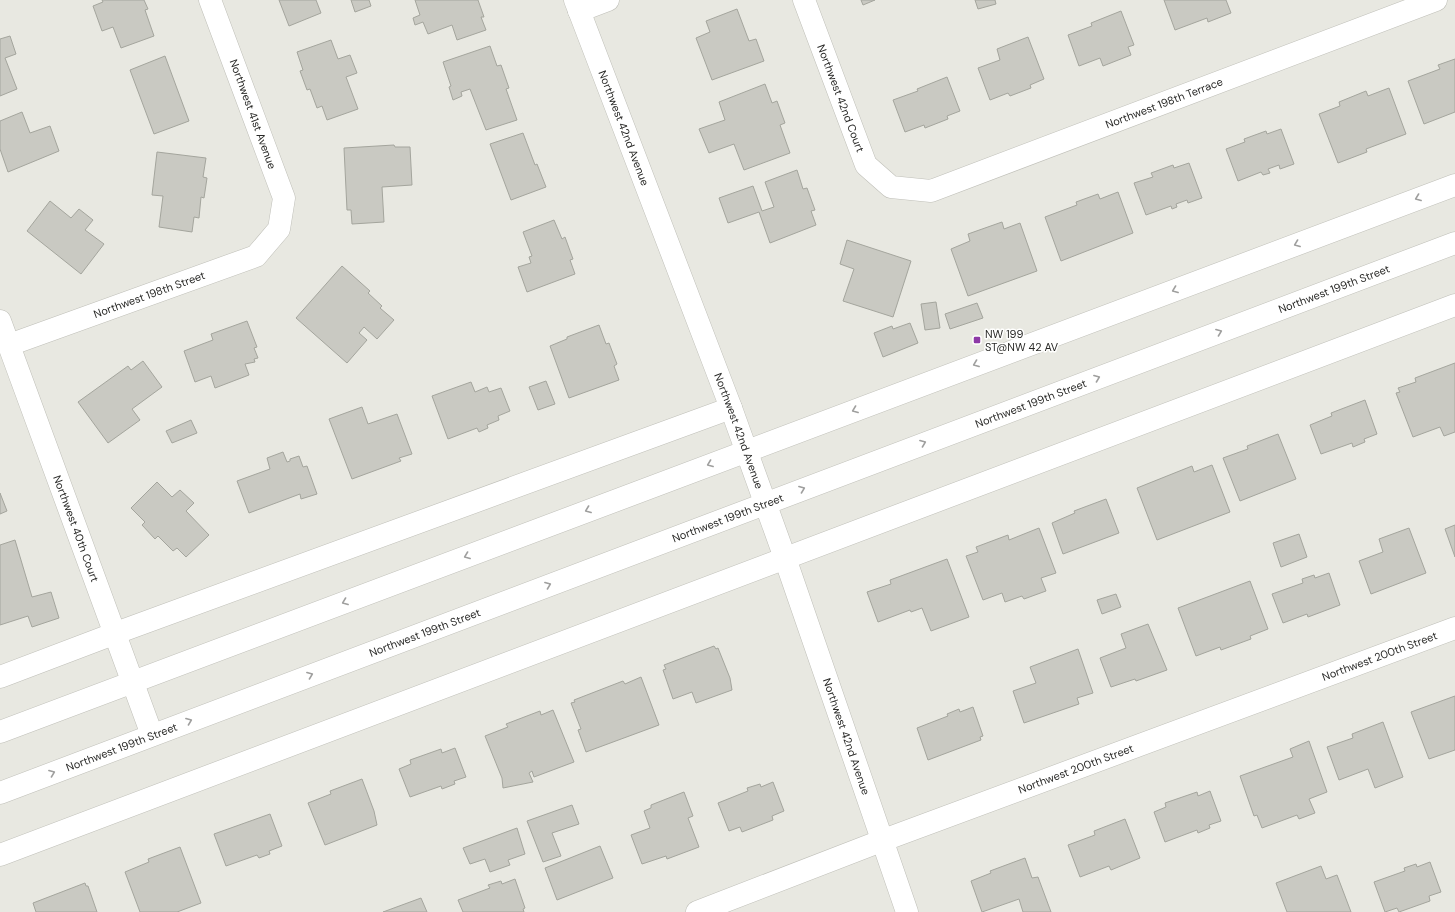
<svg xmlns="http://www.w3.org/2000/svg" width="1455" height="912" viewBox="0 0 1455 912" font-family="'DM Sans',sans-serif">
  <rect width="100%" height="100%" fill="#e8e8e1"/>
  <path fill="#c9c9c2" stroke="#a4a59d" d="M102,0H144L148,9L145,10L154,36L121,48L113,27L102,31L93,6L103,2Z
    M279,0H316L321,13L289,26Z
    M351,0H369L371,6L355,12Z
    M415,0H478L484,17H481L486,30L457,40L452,25L428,34L423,22L415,25L413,18L420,15Z
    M861,0H875L863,5Z
    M975,0H995L996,4L978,9Z
    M1164,0H1226L1231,13L1208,22L1207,18L1175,30Z
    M737,9L749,41L756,39L764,61L712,80L696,38L710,32L706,21Z
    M1121,11L1134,45L1128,47L1131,55L1103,66L1100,58L1079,66L1068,35L1092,26L1091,23Z
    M10,36L16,54L5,58L17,89L0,96V39Z
    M1028,37L1044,79L1030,85L1031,88L1010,96L1008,93L990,100L978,68L1000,60L997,49Z
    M331,40L338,59L350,55L357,73L346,77L358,109L327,120L322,106L317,108L310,89L307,90L300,71L303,70L297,52Z
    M490,46L497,66L501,65L509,88L506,89L517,120L486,130L470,89L461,92L462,96L453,100L449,87L451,86L443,62Z
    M165,56L189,121L154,134L130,70Z
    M1455,59V112L1424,124L1408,81L1440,69L1438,65Z
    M947,77L960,111L947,116L948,119L925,128L924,125L905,132L893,100L918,91L917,89Z
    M765,84L772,103L777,101L785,123L780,125L790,153L744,170L734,144L709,153L699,129L725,120L719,102Z
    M1389,88L1406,134L1366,149L1367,152L1338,163L1319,114L1340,106L1339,102L1366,91L1368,96Z
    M22,112L30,133L50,126L59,151L8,172L0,149V121Z
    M1281,129L1294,164L1280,169L1279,165L1268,169L1270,173L1263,175L1261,172L1238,181L1226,149L1245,142L1244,139L1266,131L1267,134Z
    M523,133L535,165L537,164L546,187L511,200L490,144Z
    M394,145L395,147H410L412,185L382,187L384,222L352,224L351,210H347L344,148Z
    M157,152L206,158L203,177L207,178L204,198L201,197L199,218L194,217L192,232L159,227L163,196L152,195Z
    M1189,163L1202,198L1188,203L1187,200L1176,204L1177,207L1172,209L1171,206L1146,215L1134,183L1153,177L1151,173L1173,165L1174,168Z
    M797,170L803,189L807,188L815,210L811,211L816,225L770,243L759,212L728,223L719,198L753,186L762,211L774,207L765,182Z
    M1118,192L1133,233L1061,261L1045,217L1077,205L1076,202L1098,194L1100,199Z
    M50,201L71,218L79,209L93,220L85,230L104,244L81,274L27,231Z
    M554,220L562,239L565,237L573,259L570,260L575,274L527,292L518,267L531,263L529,257L532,256L523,232Z
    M1002,222L1004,229L1020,223L1037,271L968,296L951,249L970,241L968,234Z
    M847,240L911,261L893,317L843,301L854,269L840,264Z
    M342,266L370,291L368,293L382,306L380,308L394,320L377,339L364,327L359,333L367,340L347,363L296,318Z
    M936,302L940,328L925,330L921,304Z
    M977,303L983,318L950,329L945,314Z
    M247,321L257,347L254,348L258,358L254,359L255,362L245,364L249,375L215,388L211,376L195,382L184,351L213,340L211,334Z
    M910,323L918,343L883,357L874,333L892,326L893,329Z
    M599,325L606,344L609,343L617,364L614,366L619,380L569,398L550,346L567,339V337Z
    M143,361L162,387L132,409L140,420L108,443L78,402L128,366L131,370Z
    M1455,363V432L1444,436L1440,427L1413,437L1396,393L1400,392L1398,388L1416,382L1415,378Z
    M546,381L555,404L538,410L529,387Z
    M471,382L475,392L487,387L489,392L501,388L510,411L498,416L499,420L487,425L488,428L479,432L477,428L448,439L432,396Z
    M1365,400L1377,434L1364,439L1365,442L1353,447L1352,443L1321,454L1310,425L1332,416L1331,413Z
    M362,407L368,424L397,414L412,454L399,458L401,461L352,479L329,419Z
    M191,420L197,433L172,443L166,431Z
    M1278,434L1296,479L1240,501L1223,458L1248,449L1247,446Z
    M283,452L287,462L290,461V459L299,456L303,467L307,466L317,494L301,499L300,494L249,513L237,481L270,469L267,458Z
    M1212,465L1230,512L1157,540L1137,488L1192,466L1194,472Z
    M157,482L172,497L180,490L194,503L186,511L209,535L186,557L177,548L173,551L158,536L155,539L142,525L145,522L131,508Z
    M0,493L7,511L0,514Z
    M1106,499L1119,533L1063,554L1052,523L1075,513L1074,511Z
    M1455,525V557L1445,529Z
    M1039,528L1056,573L1041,578L1046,591L1024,599L1022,596L1005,602L1002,593L983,600L966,556L978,552L976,547L1008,535L1009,540Z
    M1409,528L1426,573L1371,594L1359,561L1383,552L1379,539Z
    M1299,534L1307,557L1281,567L1273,543Z
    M15,540L32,597L51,592L59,618L32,627L28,616L0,625V545Z
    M947,559L969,617L931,631L922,608L911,612L910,610L878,622L867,592L891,584L890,580Z
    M1329,573L1340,605L1308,617L1307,614L1283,623L1272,594L1303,583L1302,579L1314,575L1315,578Z
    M1250,581L1268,629L1250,636L1251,639L1221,650L1220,647L1196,656L1178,608Z
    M1116,594L1121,607L1102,614L1097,600Z
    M1148,624L1167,670L1136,681L1135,679L1111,687L1100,658L1126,648L1121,634Z
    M714,646L716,649L718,648L730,678L732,690L696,703L692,692L673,699L663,670L666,669L664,665Z
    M1078,649L1093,693L1077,698L1079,704L1024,723L1013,691L1036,683L1030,667Z
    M641,677L659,725L586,752L578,730L581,729L571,703L575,702L574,700L623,681L625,684Z
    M1455,696V750L1429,759L1411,712Z
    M973,707L983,736L980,737L981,740L928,760L917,728L948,716L947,714L959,709L960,712Z
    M553,710L574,762L534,777L532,771L529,773L533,782L503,788L502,778L485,736L508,727L506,724L540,711L541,715Z
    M1383,722L1403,777L1375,788L1368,769L1339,780L1327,747L1353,738L1352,734Z
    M1309,741L1327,792L1309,799L1315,813L1299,819L1297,815L1262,828L1257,815L1254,816L1240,776L1293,757L1290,749Z
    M455,748L466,777L454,781L455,784L442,789L441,786L410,797L399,769L411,764L410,760L441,749L442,753Z
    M362,779L374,811L377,825L325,845L308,803L331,794L330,791Z
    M773,782L784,811L772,816L773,820L742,832L740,827L729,831L718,803L748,791L747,788L760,784L761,787Z
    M1210,791L1221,821L1209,825L1210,828L1198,833L1197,830L1165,842L1154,812L1166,807L1165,803L1197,792L1198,796Z
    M684,792L693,816L688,818L699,847L667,859L666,856L642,864L631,835L650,828L644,811L651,808V805Z
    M572,805L579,824L552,833L561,856L543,862L527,821Z
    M270,814L282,846L269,851L270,854L259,858L257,855L226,866L214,834Z
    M1125,819L1140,858L1111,870L1109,866L1080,877L1068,845L1095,835L1094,831Z
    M517,828L525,854L508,860L510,865L490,872L485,859L470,864L463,848Z
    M600,846L613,878L557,900L545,868Z
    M180,847L201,903L177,912H140L125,872L149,862L148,859Z
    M1025,858L1032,878L1038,877L1051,912H1023L1019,899L982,912L971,881L991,873L990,871Z
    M1430,862L1441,892L1429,896L1430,901L1399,912L1397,908L1385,912L1374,882L1405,871L1404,868L1416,864L1417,867Z
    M1321,866L1326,879L1337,875L1351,912H1287L1276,883Z
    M515,879L525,908L523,909L524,912H463L458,900L490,888L488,885L501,881L502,884Z
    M85,883L86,886H88L97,912H36L33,903Z
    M421,898L427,912H383Z"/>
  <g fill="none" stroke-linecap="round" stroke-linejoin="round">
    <g stroke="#bfbfb8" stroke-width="23">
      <g id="minor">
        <path id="s1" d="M575,0L731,408L785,558L907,912"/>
        <path id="s2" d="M804,0L866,165L891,187L931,191L1436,0"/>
        <path d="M579,11L608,0"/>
        <path id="s3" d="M0,321L152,735"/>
        <path id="s4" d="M9,345L256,256L279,229L284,198L210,0"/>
        <path d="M0,677L116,633L731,408"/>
        <path d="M0,855L1455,305"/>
        <path id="s5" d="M697,912L881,841L1455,628"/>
      </g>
    </g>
    <g stroke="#bfbfb8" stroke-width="23">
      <g id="major">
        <path d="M0,732L1455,185"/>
        <path id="s6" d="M0,793L1455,243"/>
      </g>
    </g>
    <use href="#minor" stroke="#fff" stroke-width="22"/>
    <use href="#major" stroke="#fff" stroke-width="22"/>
  </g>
  <defs><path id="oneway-chevron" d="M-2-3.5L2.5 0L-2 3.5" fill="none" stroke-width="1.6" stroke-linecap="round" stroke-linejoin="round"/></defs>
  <g stroke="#9f9f9e">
    <use href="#oneway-chevron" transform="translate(1418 198) rotate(159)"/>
    <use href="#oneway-chevron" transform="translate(1297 244) rotate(159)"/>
    <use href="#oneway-chevron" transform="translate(1175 290) rotate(159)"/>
    <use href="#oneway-chevron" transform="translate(1219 332) rotate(-21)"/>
    <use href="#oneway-chevron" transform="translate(976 364) rotate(159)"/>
    <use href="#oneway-chevron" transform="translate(1097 378) rotate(-21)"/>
    <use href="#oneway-chevron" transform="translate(855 410) rotate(159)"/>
    <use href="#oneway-chevron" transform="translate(923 443) rotate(-21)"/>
    <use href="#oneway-chevron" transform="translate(710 464) rotate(159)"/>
    <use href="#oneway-chevron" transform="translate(802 489) rotate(-21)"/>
    <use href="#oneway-chevron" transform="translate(588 510) rotate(159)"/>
    <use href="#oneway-chevron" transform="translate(467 556) rotate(159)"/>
    <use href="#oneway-chevron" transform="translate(548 585) rotate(-21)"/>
    <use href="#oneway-chevron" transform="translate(345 602) rotate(159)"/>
    <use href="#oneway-chevron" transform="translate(310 675) rotate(-21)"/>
    <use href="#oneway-chevron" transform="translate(189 721) rotate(-21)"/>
    <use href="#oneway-chevron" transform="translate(52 773) rotate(-21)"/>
  </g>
  <rect fill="#8d39a7" stroke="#fffffe" stroke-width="1.5" x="973" y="336" width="8" height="8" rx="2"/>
  <g text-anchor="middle" stroke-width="3" stroke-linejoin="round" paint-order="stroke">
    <g font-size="11" fill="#292927" stroke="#fffffe">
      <text dy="4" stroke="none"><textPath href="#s2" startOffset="105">Northwest 42nd Court</textPath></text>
      <text dy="4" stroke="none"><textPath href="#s2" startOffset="499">Northwest 198th Terrace</textPath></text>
      <text transform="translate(253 114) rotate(70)" y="4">Northwest 41st Avenue</text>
      <text dy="4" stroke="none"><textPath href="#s1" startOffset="137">Northwest 42nd Avenue</textPath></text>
      <text dy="4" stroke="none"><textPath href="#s6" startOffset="1426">Northwest 199th Street</textPath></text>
      <text dy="4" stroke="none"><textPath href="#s4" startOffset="149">Northwest 198th Street</textPath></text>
      <text dy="4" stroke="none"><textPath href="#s6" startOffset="1102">Northwest 199th Street</textPath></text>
      <text dy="4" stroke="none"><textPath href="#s1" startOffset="461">Northwest 42nd Avenue</textPath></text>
      <text dy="4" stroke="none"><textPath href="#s6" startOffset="778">Northwest 199th Street</textPath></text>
      <text dy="4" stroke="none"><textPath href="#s3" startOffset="221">Northwest 40th Court</textPath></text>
      <text dy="4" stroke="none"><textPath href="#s6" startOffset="454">Northwest 199th Street</textPath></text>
      <text dy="4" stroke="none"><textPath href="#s5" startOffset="729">Northwest 200th Street</textPath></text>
      <text dy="4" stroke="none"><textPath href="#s1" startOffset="785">Northwest 42nd Avenue</textPath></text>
      <text dy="4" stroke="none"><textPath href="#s6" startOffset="130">Northwest 199th Street</textPath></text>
      <text dy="4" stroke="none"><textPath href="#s5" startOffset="405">Northwest 200th Street</textPath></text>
    </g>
    <g font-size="11" fill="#292927" stroke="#fffffe" text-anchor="start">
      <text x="985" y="338">NW 199<tspan x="985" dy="13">ST@NW 42 AV</tspan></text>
    </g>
  </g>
</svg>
